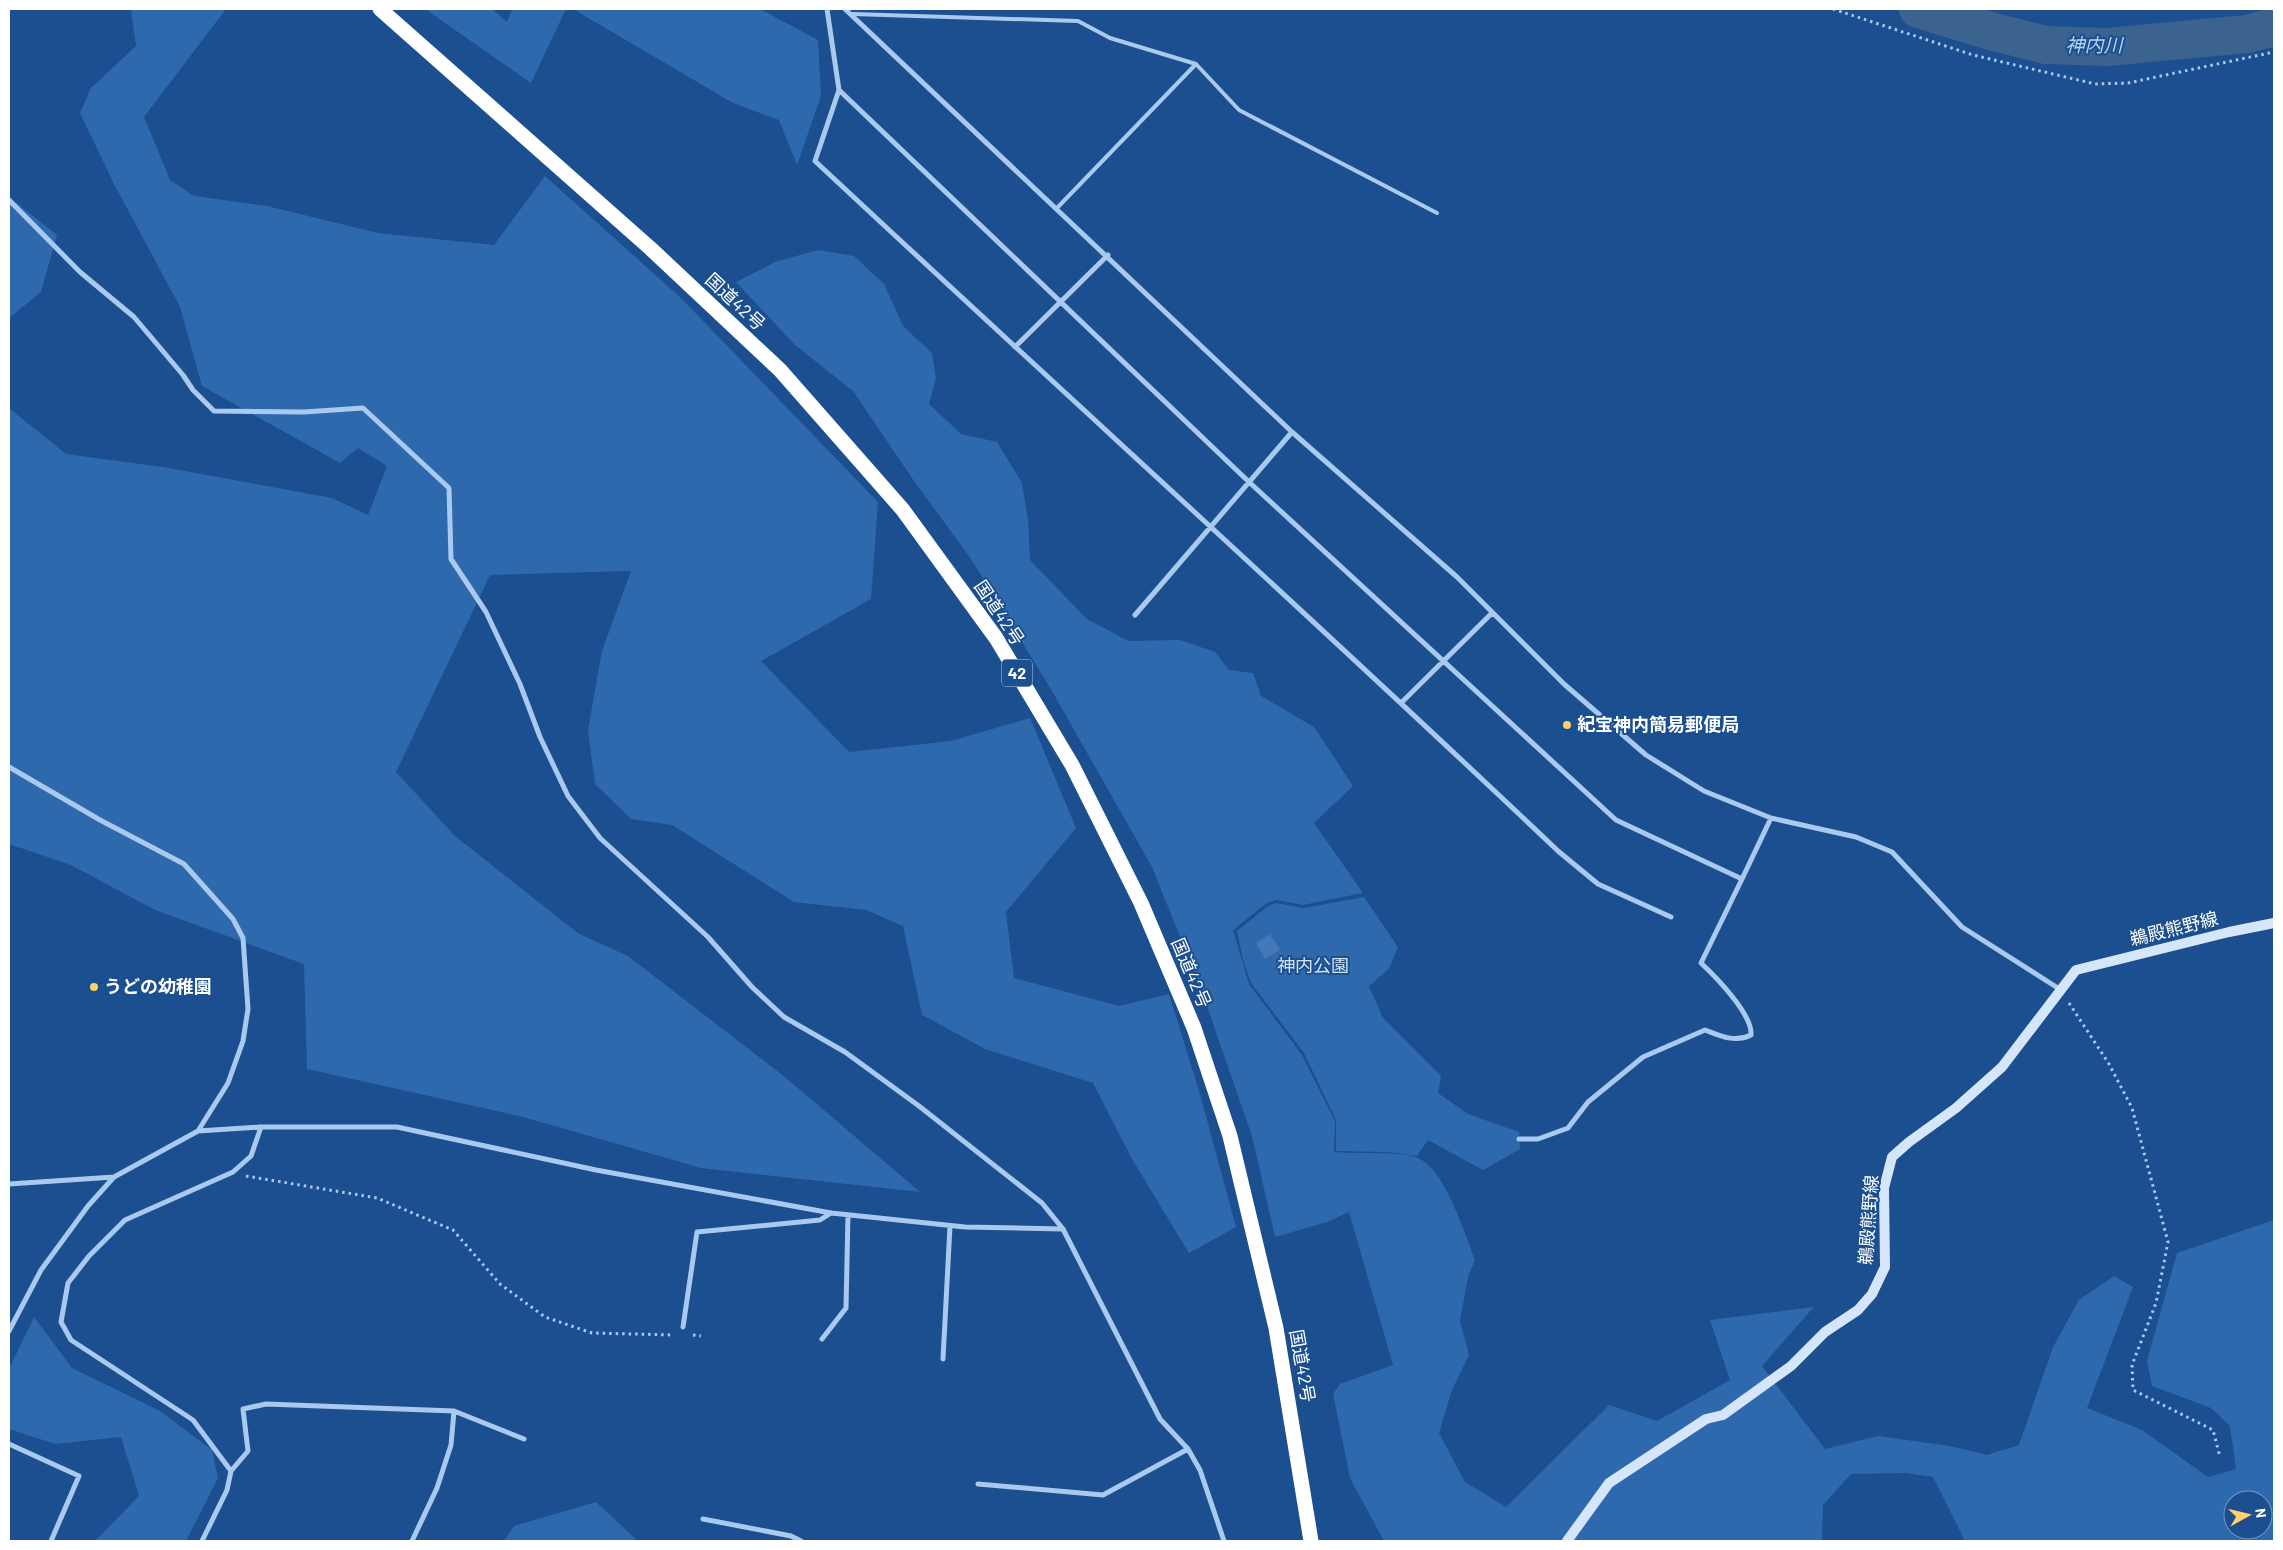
<svg xmlns="http://www.w3.org/2000/svg" width="2283" height="1550" viewBox="0 0 2283 1550" font-family="Barlow,'Noto Sans JP',sans-serif">
  <rect width="100%" height="100%" fill="#1b4f8f"/>
  <path fill="#2e69ad" fill-rule="evenodd" d="M131,9H226L144,117L170,180L194,196L267,206L378,233L494,245L545,176L681,298L878,502L871,599L761,661L849,752L951,741L1030,718L1076,828L1006,912L1014,978L1119,1006L1169,994L1200,1094L1236,1227L1189,1253L1132,1159L1093,1083L985,1049L922,1015L903,926L866,910L794,902L672,825L631,819L595,784L588,730L602,651L631,571L490,575L396,772L455,836L579,934L628,956L785,1077L920,1192L701,1168L523,1117L307,1069L304,964L155,910L71,865L9,844V408L66,454L163,467L332,498L368,515L387,466L358,448L340,463L202,386L180,307L114,184L80,113L91,88L136,46Z
    M425,9H492L507,22L512,9H566L531,83Z
    M573,9H760L818,40L821,96L797,165L779,120L733,103Z
    M9,197L57,235L41,292L9,318Z
    M818,250L854,256L884,284L903,326L932,353L936,379L929,404L961,434L997,442L1022,483L1028,519L1030,560L1087,619L1128,641L1180,640L1215,652L1229,670L1253,673L1261,696L1314,727L1353,786L1314,823L1363,893L1303,905L1276,900L1267,903L1233,930L1249,984L1302,1055L1335,1121L1334,1152C1354,1154 1404,1151 1418,1158C1445,1169 1464,1233 1475,1260L1468,1277L1460,1321L1469,1355L1452,1390L1439,1433L1465,1482L1506,1507L1609,1405L1657,1421L1730,1380L1710,1320L1814,1307L1762,1366L1825,1449L1878,1436L1950,1446L1987,1455L2019,1445L2053,1347L2079,1300L2114,1276L2133,1287L2087,1408L2142,1430L2208,1477L2236,1469L2230,1426L2211,1408L2152,1386L2147,1361L2177,1253L2274,1220V1541H1965L1933,1477L1906,1473L1851,1474L1823,1505L1822,1541H1384L1350,1478L1333,1394L1340,1384L1393,1365L1349,1212L1327,1222L1275,1237L1252,1136L1201,989L1152,867L1052,691L971,559L914,481L853,391L795,345L736,282L775,262ZM2233,1500H2263V1530H2233Z
    M1364,897L1398,947L1389,969L1369,986L1383,1018L1441,1076L1438,1093L1468,1114L1519,1132L1520,1149L1483,1170L1428,1140L1417,1156L1388,1152L1336,1151V1120L1304,1053L1251,983L1243,960L1237,931L1268,906L1276,903L1304,908Z
    M34,1317L72,1368L160,1411L212,1450L218,1478L186,1541H95L139,1496L121,1437L55,1444L9,1429V1369Z
    M596,1502L638,1541H504L514,1526Z"/>
  <g fill="none" stroke-linecap="round" stroke-linejoin="round">
    <path stroke="#3c6290" stroke-width="38" d="M1918,9L1994,32L2046,45L2107,47L2247,34L2274,27"/>
  </g>
  <path fill="#4478b7" d="M1270,934L1280,950L1265,959L1256,943Z"/>
  <g fill="none" stroke-linecap="round" stroke-linejoin="round">
    <path stroke="#a9c9ee" stroke-width="3" stroke-dasharray="2.5 4" stroke-linecap="butt" d="M1833,9L1973,55L2095,84L2128,83L2274,52
      M2069,1003L2109,1064L2132,1108L2168,1242L2156,1303L2132,1365L2133,1390L2213,1430L2220,1457
      M246,1176L377,1198L453,1230L500,1284L545,1317L592,1333L674,1335
      M693,1335L701,1336"/>
    <path stroke="#a9c9ee" stroke-width="4" d="M853,14L1078,21L1110,38L1196,64L1239,110L1437,213
      M1057,208L1196,64"/>
    <path stroke="#a9c9ee" stroke-width="5" d="M827,9L839,90L1249,482L1616,820L1742,879L1771,818
      M845,9L1292,432L1457,577L1564,684L1646,755L1704,791L1771,818L1856,837L1892,852L1962,927L2061,990
      M839,90L815,161C1062,392 1313,618 1558,851L1598,884L1671,917
      M9,200L80,272L134,317L183,375L193,390L214,411L304,412L363,408L449,488L451,559L486,612L520,684L540,737L568,796L600,838L708,937L752,987L784,1017L845,1052L919,1106L1042,1203L1063,1229L1160,1419L1188,1449L1200,1470L1224,1541
      M1015,347L1108,255
      M1135,615L1292,432
      M1402,702L1492,613
      M9,767L100,820L184,864L233,919L243,938L248,1009L243,1041L228,1083L198,1131
      M1519,1139H1538L1568,1128L1588,1102L1643,1057L1705,1030C1721,1036 1735,1043 1751,1035C1753,1015 1716,977 1701,963L1742,879
      M9,1184L114,1177
      M683,1327L697,1232L820,1220L831,1213
      M9,1331L41,1270L88,1206L114,1177L198,1131L261,1127H397L596,1170L831,1213L965,1227L1063,1229
      M822,1339L846,1308L848,1215
      M943,1359L950,1226
      M9,1444L79,1476L51,1541
      M231,1471L248,1451L243,1409L266,1404L454,1411L524,1439
      M978,1484L1103,1495L1188,1449
      M703,1519L791,1536L801,1541
      M202,1541L227,1490L231,1471L193,1420L71,1340L61,1322L68,1283L89,1256L125,1220L233,1172L251,1156L261,1127
      M412,1541L437,1488L451,1445L454,1411"/>
    <path stroke="#d6e6fa" stroke-width="10" d="M1567,1541L1609,1483L1706,1419L1723,1415L1791,1366L1825,1332L1858,1310L1872,1294L1885,1267L1884,1188L1892,1157L1909,1142L1956,1108L2002,1067L2076,970L2229,932L2274,923"/>
    <path stroke="#fff" stroke-width="15" d="M380,9L650,248L780,370L903,510L996,638L1072,765L1141,903L1194,1028L1230,1136L1276,1328L1311,1541"/>
  </g>
  <g fill="#ffd166" stroke="#1b4f8f" stroke-width="2">
    <circle cx="1567" cy="725" r="5"/>
    <circle cx="94" cy="987" r="5"/>
  </g>
  <g text-anchor="middle" stroke-width="4" stroke-linejoin="round" paint-order="stroke">
    <rect fill="#1b4f8f" stroke="#bbcadd" stroke-width="1" x="1002" y="659.5" width="30" height="27" rx="4"/>
    <g font-size="16" font-weight="bold" fill="#fff">
      <text x="1017" y="679">42</text>
    </g>
    <g font-size="18" fill="#fff" stroke="#1b4f8f">
      <text transform="translate(735 302) rotate(43)" y="6">国道42号</text>
      <text transform="translate(999 613) rotate(56)" y="6">国道42号</text>
      <text transform="translate(2174 929) rotate(-14)" y="6">鵜殿熊野線</text>
      <text transform="translate(1191 973) rotate(67)" y="6">国道42号</text>
      <text transform="translate(1869 1220) rotate(-86)" y="6">鵜殿熊野線</text>
      <text transform="translate(1302 1366) rotate(80)" y="6">国道42号</text>
    </g>
    <g font-size="18" font-weight="bold" fill="#fff" stroke="#1b4f8f" text-anchor="start">
      <text x="1577" y="731">紀宝神内簡易郵便局</text>
      <text x="104" y="993">うどの幼稚園</text>
    </g>
    <g font-size="18" fill="#cfe3fa" stroke="#1b4f8f">
      <text x="1313" y="972">神内公園</text>
    </g>
    <g font-size="19" font-style="italic" fill="#b5d3f5" stroke="#1b4f8f">
      <text x="2094" y="52">神内川</text>
    </g>
  </g>
  <rect width="2283" height="1550" fill="none" stroke="#ffffff" stroke-width="20"/>
  <g transform="translate(2248 1515) rotate(82)"><circle r="24" fill="#1b4f8f" stroke="#7695bc"/>
  <path d="M0-4L9 19L0 12L-9 19Z" fill="#ffd166"/>
  <text y="-8" font-size="14" font-weight="bold" text-anchor="middle" fill="#ffffff">N</text>
  </g>
</svg>
